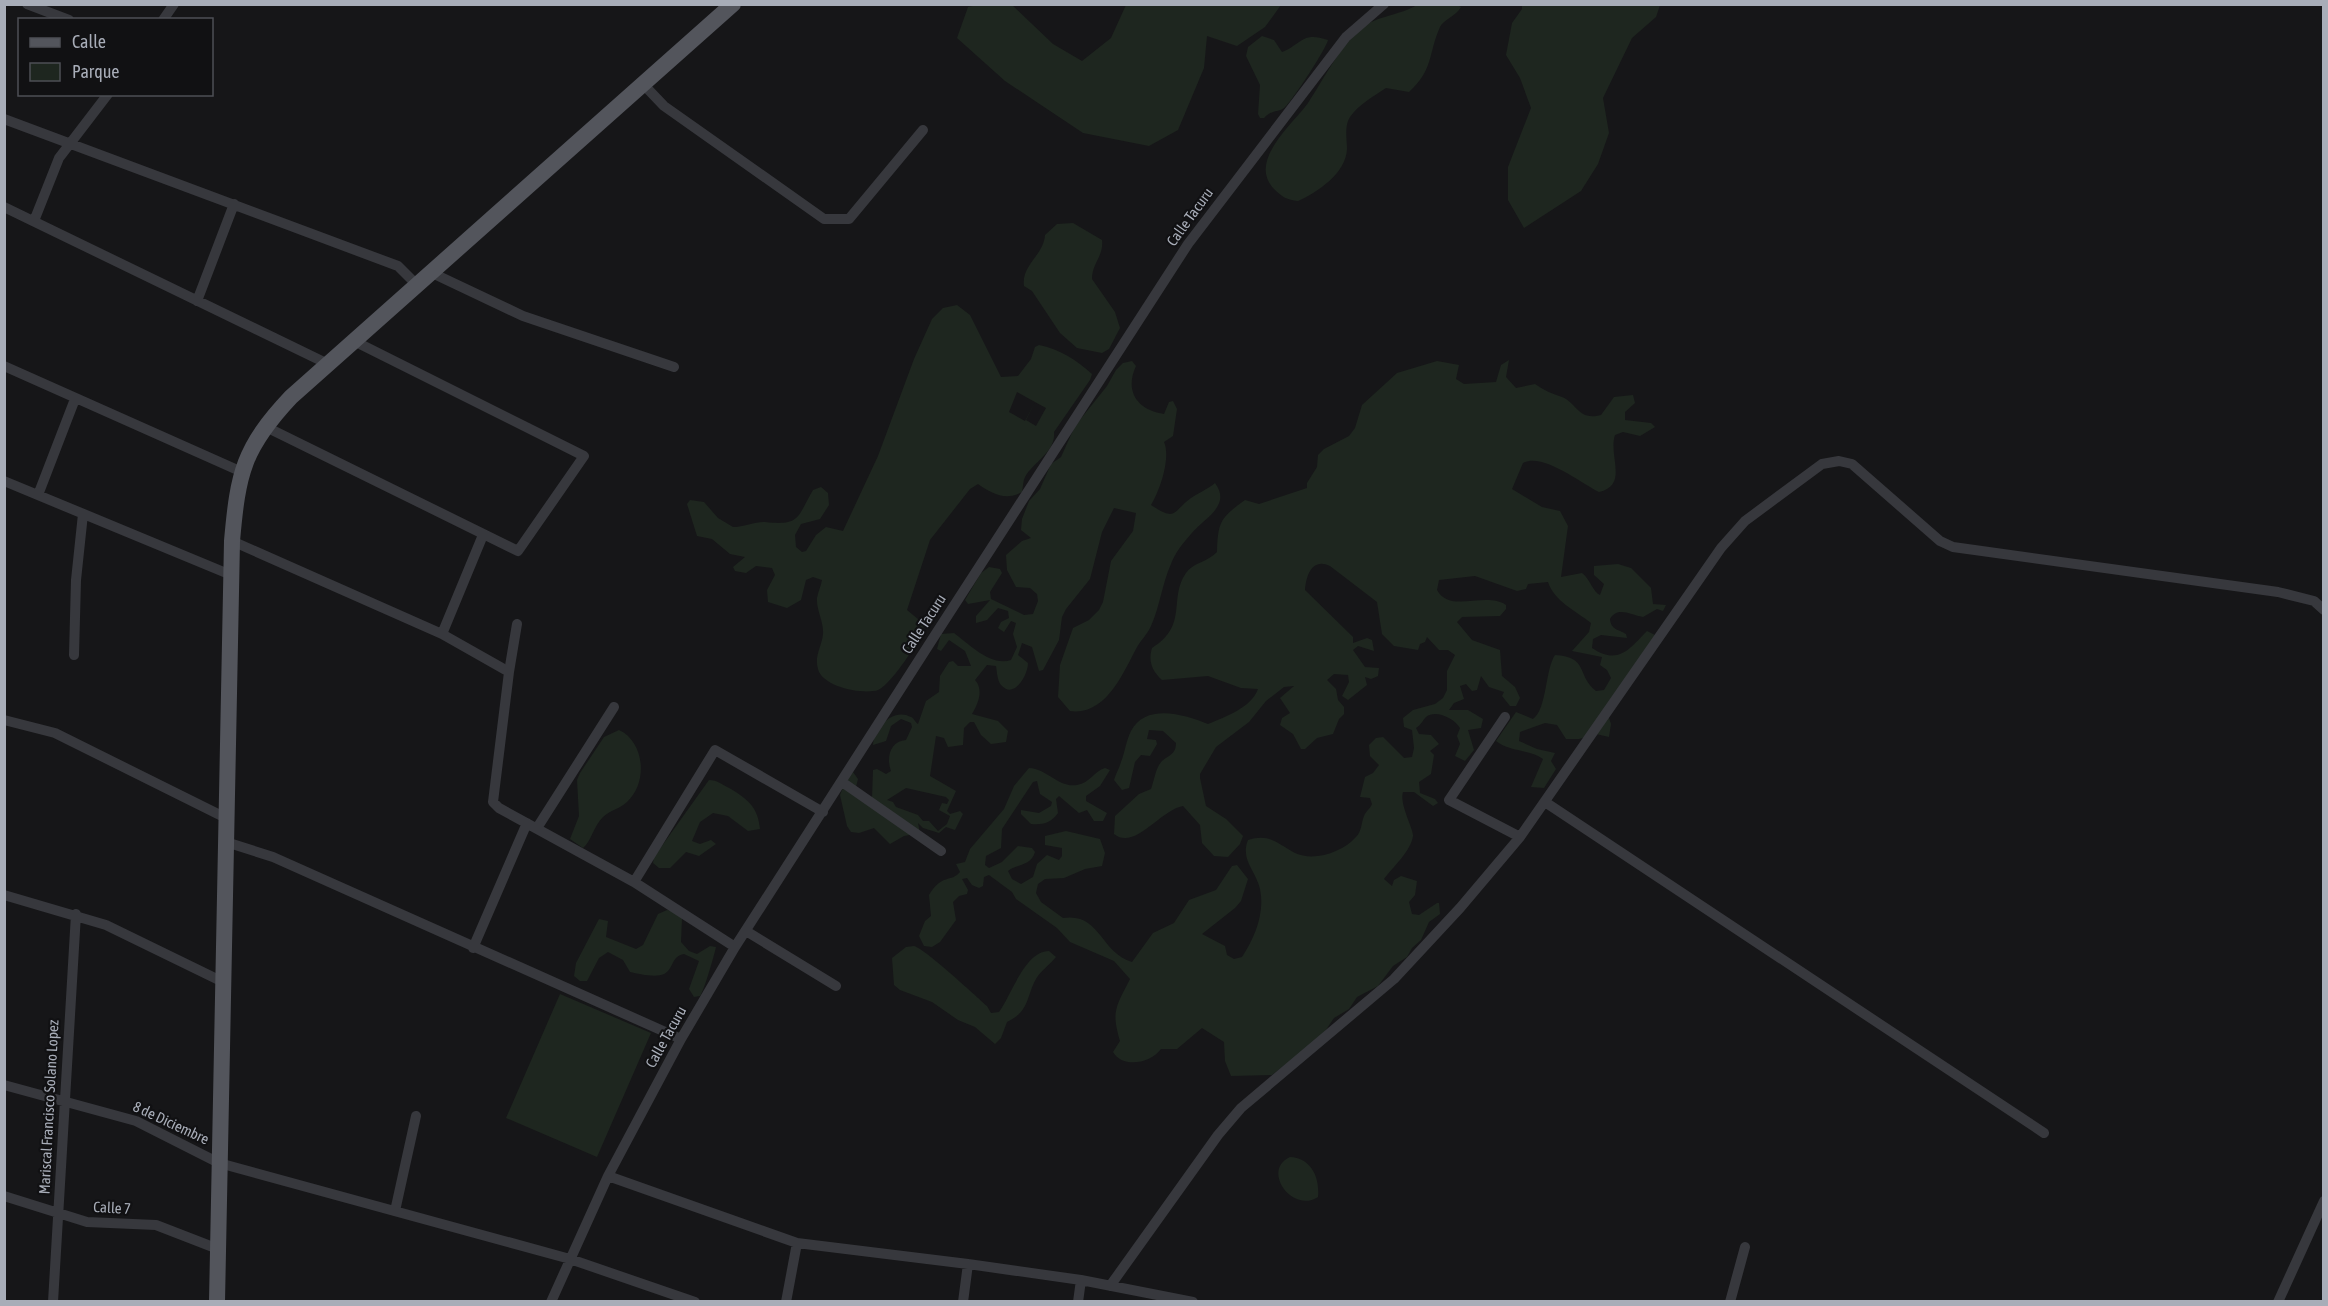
<svg xmlns="http://www.w3.org/2000/svg" width="2328" height="1306" viewBox="0 0 2328 1306" font-family="'Asap Condensed',sans-serif">
  <rect width="100%" height="100%" fill="#161618"/>
  <path fill="#1e261f" fill-rule="evenodd" d="M977,5H1012L1053,44L1082,61L1111,38L1126,5H1281L1265,27L1237,46L1207,36L1204,68L1178,130L1149,146L1083,133L1005,81L957,38L968,7Z
    M1417,5H1457L1461,7C1456,16 1443,20 1440,27C1428,54 1434,69 1409,92L1386,88C1374,96 1358,105 1350,117C1344,126 1347,139 1347,149C1346,173 1318,192 1298,201C1287,200 1282,197 1274,189C1247,161 1293,124 1308,103C1325,77 1338,49 1362,28C1376,16 1401,15 1417,5Z
    M1522,5H1660L1656,17L1632,38L1603,98L1609,133L1598,164L1581,191L1524,228L1508,200V167L1531,108L1520,78L1506,55L1512,23L1522,9Z
    M1262,36L1274,40L1282,52C1302,44 1302,31 1328,40C1326,49 1291,103 1284,108C1277,113 1273,109 1264,118H1260L1258,114L1260,85L1246,56L1248,47Z
    M1073,223L1102,240C1104,256 1092,263 1092,279L1115,312L1120,328L1109,349L1102,353L1077,348L1060,333L1032,291L1024,286C1021,265 1044,255 1045,235L1057,224Z
    M957,305L970,315L1001,377L1018,376L1031,359L1035,347L1039,345C1059,349 1077,360 1092,374L1090,380L1054,432C1056,452 1033,462 1025,477C1023,481 1023,487 1022,492C1006,501 992,494 978,484L970,489L930,540L907,610L924,624C925,635 890,686 878,690C864,695 822,687 818,669C814,656 822,646 823,634C824,622 816,609 817,598C818,592 821,586 822,580L813,577L806,580L801,600L787,608L768,602L767,590L775,575L772,568L756,566L746,573L735,571L733,567L745,557L730,554L712,539L697,536L687,504L690,500L704,502L718,518L733,527C743,527 758,521 765,522C801,526 797,517 813,490L821,487L828,493L829,505L820,519L801,524L795,535L796,547L802,552L806,551L816,535L826,527L843,531L878,456L914,359L932,319L943,308ZM1017,392L1035,402L1025,421L1009,412ZM1035,402L1046,408L1036,426L1026,420Z
    M1509,360L1506,377L1516,388L1535,384C1544,390 1552,394 1562,397C1577,403 1578,421 1601,415L1614,397L1633,395L1635,403L1625,412V420L1651,423L1655,427L1640,436L1623,432L1615,435C1608,456 1629,485 1599,492C1581,483 1542,452 1523,463L1512,489L1542,507L1560,511L1568,526L1561,577L1582,573C1590,579 1593,592 1600,595L1604,584L1594,575V566L1618,564L1631,568L1651,588L1653,604L1666,605L1663,611L1657,609L1643,617C1630,615 1618,606 1610,619C1611,630 1618,629 1626,634L1627,638L1601,635L1593,639L1592,648C1619,666 1630,648 1647,631L1655,635L1608,715L1611,724L1609,737L1596,734L1579,739H1566L1557,725L1545,723L1520,732L1519,741L1537,749L1555,753L1551,761L1556,769L1544,788L1531,787L1543,759C1529,749 1509,752 1496,741L1516,712L1533,719C1547,709 1545,670 1555,655C1589,657 1576,675 1596,691L1604,690L1611,678L1607,670L1600,665L1602,657L1572,651L1589,632L1591,623C1576,611 1554,601 1548,582L1528,584L1526,589L1517,591L1475,576L1439,580L1437,590C1450,614 1485,591 1506,605V609L1500,616L1462,617L1457,622L1472,640L1500,650L1502,676L1515,687L1520,698L1516,706H1510L1502,696L1504,692L1489,687L1481,676L1477,690L1472,691L1466,684L1460,686L1464,699L1454,703L1449,710H1468L1483,719L1481,728L1468,730L1474,750L1465,761L1455,756L1460,744L1457,736L1460,728C1455,719 1436,709 1426,717C1423,720 1421,725 1416,728L1419,734L1431,735L1439,744L1430,751L1434,755L1431,774L1419,782L1420,793L1435,799L1438,803L1433,806L1414,792H1403C1399,804 1414,830 1413,836C1411,851 1393,867 1384,879L1392,886L1394,880L1401,876L1417,881L1415,895L1409,902L1412,914L1419,915L1437,903H1439L1440,914L1429,922L1421,940L1412,948L1407,957L1393,966L1378,986L1357,997L1349,1009L1334,1018L1321,1037L1272,1075L1231,1076L1225,1061L1224,1042L1202,1028L1177,1049H1161C1151,1063 1123,1069 1113,1052L1120,1041C1111,1011 1116,1007 1130,979L1114,961L1070,942L1057,928L1016,899L1012,892L989,875L984,877L983,886L979,888L972,885L967,878L962,879L968,890L967,894L959,896L953,902L956,920L940,942L932,947L924,946L919,936L925,921L931,916L929,895C942,873 951,883 960,872L956,864L965,862L970,849L1004,809L1014,786L1029,768C1048,769 1058,788 1077,785C1090,783 1094,771 1105,768L1110,770L1100,786L1086,796V801L1107,813L1103,821H1094L1087,810L1079,813L1059,796L1056,799L1058,813C1051,823 1043,825 1031,824L1021,814V810L1039,813L1051,806L1052,802L1040,794L1037,781L1033,782L1002,829L1001,848L986,856L985,865L989,868L1002,862L1018,846L1032,848L1035,852C1031,866 1017,864 1008,871L1012,879L1021,884L1033,877L1037,864L1047,855L1059,860L1062,856V848L1045,845V836L1066,831L1100,839L1105,853L1102,866L1085,869L1064,878L1045,879L1038,884L1036,893L1041,902L1063,918C1100,912 1100,952 1132,962L1153,933L1174,923L1189,900L1216,890L1232,866L1237,865L1248,879L1241,901L1235,908L1202,934L1225,946L1227,955L1234,959L1242,957C1255,937 1265,913 1260,889C1256,871 1240,860 1248,840C1270,833 1278,844 1295,853C1314,862 1343,852 1356,837C1362,831 1361,823 1364,816C1366,811 1370,809 1372,804L1370,798L1360,797L1365,777L1373,773L1379,765L1370,756L1369,745L1376,738L1383,737L1404,758L1412,757L1414,748L1412,730L1404,727L1403,718L1413,710L1435,704L1443,698L1447,690V671L1455,655L1448,650H1439L1427,637L1425,642L1420,644L1418,650L1394,646L1382,634L1377,602L1330,566C1312,557 1306,576 1305,590L1353,637V643L1367,638L1372,640L1374,651L1358,646L1353,650L1365,667L1379,668L1378,676L1371,679L1365,677L1367,685L1348,700L1342,696L1349,682L1348,675L1334,674L1327,680L1336,689L1338,700L1344,707V714L1339,719L1333,734L1317,738L1305,749H1301L1293,734L1280,725L1282,718L1290,713L1280,698L1294,686L1284,687L1266,701L1249,722L1216,747L1200,774V778L1206,806L1226,819L1243,836L1240,844L1228,857L1214,856L1202,843L1200,825L1183,806C1160,810 1135,851 1114,834L1115,816L1139,794L1151,789C1154,781 1155,772 1159,765C1165,755 1176,757 1176,743L1163,731L1149,730L1147,739L1156,740L1157,744L1150,756L1141,755L1135,762L1129,788L1122,790L1114,780C1116,773 1119,769 1121,762C1125,752 1126,741 1131,731C1146,702 1186,715 1208,724C1225,717 1251,708 1258,689L1241,688L1208,676L1162,680C1152,671 1148,661 1152,648C1189,625 1168,599 1186,573C1192,563 1208,562 1217,552C1218,522 1220,518 1245,500L1259,504L1307,488V483L1317,467L1318,455L1324,449L1349,436L1355,428L1362,405L1397,373L1437,361L1459,365L1456,379L1464,384L1496,382L1501,365Z
    M1132,361L1136,366C1124,392 1138,410 1164,414L1169,402L1173,401L1177,409L1173,436L1164,442C1171,458 1160,490 1151,505C1177,522 1172,512 1191,498C1198,493 1208,489 1215,483C1232,506 1204,518 1191,534C1183,543 1175,553 1171,564C1162,584 1160,606 1151,626C1147,635 1140,641 1136,649C1123,673 1106,716 1070,711L1058,697L1060,665L1073,628L1089,620L1099,610L1103,602L1111,561L1133,531L1136,513L1114,508L1102,532L1090,579L1066,609L1062,617L1059,640L1043,670L1039,671L1032,647L1022,643L1018,655L1028,663C1028,675 1014,700 1001,685C997,680 997,671 996,666L987,665L975,680C984,690 978,704 972,714L998,721L1008,731L1006,742L991,744L981,735L974,722H970L964,728L963,745L948,747L944,738L936,736L930,776L956,791L947,811L950,814L960,811L963,814L955,830L946,827L939,833L923,828L918,823L920,833L904,836L890,844L874,828L859,833L851,832L847,826L840,795L847,778L853,772L858,779L856,787L872,798L873,770L877,769L886,774L891,771C886,758 890,741 906,740L912,727L911,723L901,719L891,726L886,741L873,745C874,729 892,707 911,717C914,718 915,722 918,724L926,701L939,692L940,676L949,662L953,661L958,666H971L965,651L949,640L941,651L937,649L941,634L954,633C969,644 991,667 1011,660L1017,647L1013,634L1016,623L1011,621L1004,632L998,628L1001,622L1009,618L1008,611L998,608L987,620L976,623V616L990,600L968,604L965,600L981,573L989,567L1000,569L1002,573L990,592L991,599L1024,615L1033,614L1038,601L1037,594L1030,588L1016,587L1007,570L1006,555L1022,541L1031,538L1021,530L1022,519L1029,501L1040,489L1051,464L1061,457L1075,426L1107,386L1116,370L1123,363ZM906,788L946,797L949,800L947,804L942,803L939,810L950,816L947,824L938,831L929,821H923L918,815L896,807L893,802L887,800Z
    M619,730C645,742 648,783 627,802C620,809 610,810 603,817C594,825 591,842 583,848L570,839L579,816L577,780L580,773L604,737Z
    M709,780C717,780 723,785 731,789C749,800 758,808 760,829L748,831L728,816L713,813L700,822L692,841L700,844L711,840L716,844L699,856L686,852L670,868H659L653,863L654,857Z
    M667,910L676,911L682,918L681,942L689,951L697,954L710,946L716,947C714,956 704,991 700,996L694,997L689,989L699,961L684,954C671,956 674,969 664,974C656,978 639,974 630,972L623,960L608,952L599,958L587,981H580L574,976L576,963L599,919L608,921L606,937L636,949L643,945L658,914Z
    M914,946C924,948 976,996 987,1006L991,1013L999,1012C1012,994 1025,951 1049,951L1056,957C1050,965 1041,970 1036,979C1026,997 1030,1011 1007,1022L1001,1038L995,1044L975,1027L958,1020L932,1002L900,990L894,985L892,958L906,947Z
    M560,994L651,1033L597,1157L506,1118Z
    M1290,1157C1311,1158 1320,1177 1318,1197C1292,1214 1261,1170 1290,1157Z"/>
  <g fill="none" stroke-linecap="round" stroke-linejoin="round">
    <path stroke="#37383d" stroke-width="10" d="M27,4L69,20
      M163,20L174,4
      M643,84L664,106L824,219H849L923,130
      M4,119L398,266L417,285
      M4,207L328,364
      M34,221L59,158L108,94
      M430,272L523,316L674,367
      M197,301L234,204
      M4,366L242,472
      M264,426L518,551L584,456L354,341
      M4,481L231,575
      M38,495L75,399
      M232,541L442,634L509,672
      M517,624L509,672L493,802L499,808L634,882L735,947
      M442,634L483,535
      M74,655L76,580L83,514
      M1505,717L1449,800L1520,837
      M4,720L55,733L226,818
      M842,782L941,851
      M1545,802L2044,1133
      M537,828L614,707
      M226,842L273,857L681,1039
      M634,882L715,750L823,812
      M4,895L106,925L223,982
      M746,931L836,986
      M473,948L527,823
      M4,1085L136,1121L219,1163L570,1259L695,1302
      M608,1176L797,1243L968,1264L1081,1280L1193,1302
      M4,1196L87,1222L156,1225L218,1249
      M395,1211L416,1116
      M1110,1286L1218,1135L1241,1108L1394,979L1460,908L1520,837L1721,548L1745,521L1822,464L1839,461L1852,464L1940,541L1953,547L2278,592L2314,601L2324,610
      M53,1302L76,914
      M551,1302L608,1176L681,1039L735,947L937,632L1188,244L1346,37L1384,4
      M786,1302L797,1243
      M963,1302L968,1264
      M1078,1302L1081,1280
      M1730,1302L1745,1247
      M2278,1302L2324,1201"/>
    <path stroke="#53555c" stroke-width="16" d="M217,1302L232,541C238,473 243,448 291,397L733,4"/>
  </g>
  <g text-anchor="middle" stroke-width="4.5" stroke-linejoin="round" paint-order="stroke">
    <g font-size="15" fill="#a8adb8" stroke="#111113">
      <text transform="translate(1190 217) rotate(-54)" y="5">Calle Tacuru</text>
      <text transform="translate(924 624) rotate(-57)" y="5">Calle Tacuru</text>
      <text transform="translate(666 1037) rotate(-61)" y="5">Calle Tacuru</text>
      <text transform="translate(49 1107) rotate(-87)" y="5">Mariscal Francisco Solano Lopez</text>
      <text transform="translate(171 1123) rotate(25)" y="5">8 de Diciembre</text>
      <text transform="translate(112 1208) rotate(3)" y="5">Calle 7</text>
    </g>
  </g>
  <rect width="2328" height="1306" fill="none" stroke="#a8adb8" stroke-width="12"/>
  <rect x="18" y="18" width="195" height="78" fill="#111113" stroke="#4d4f55" stroke-width="1.5"/>
  <rect x="30" y="38" width="30" height="9" fill="#53555c" stroke="#4d4f55" stroke-width="1.5"/>
  <text x="72" y="48" font-size="18" fill="#a8adb8">Calle</text>
  <rect x="30" y="63" width="30" height="18" fill="#1e261f" stroke="#4d4f55" stroke-width="1.5"/>
  <text x="72" y="78" font-size="18" fill="#a8adb8">Parque</text>
</svg>
